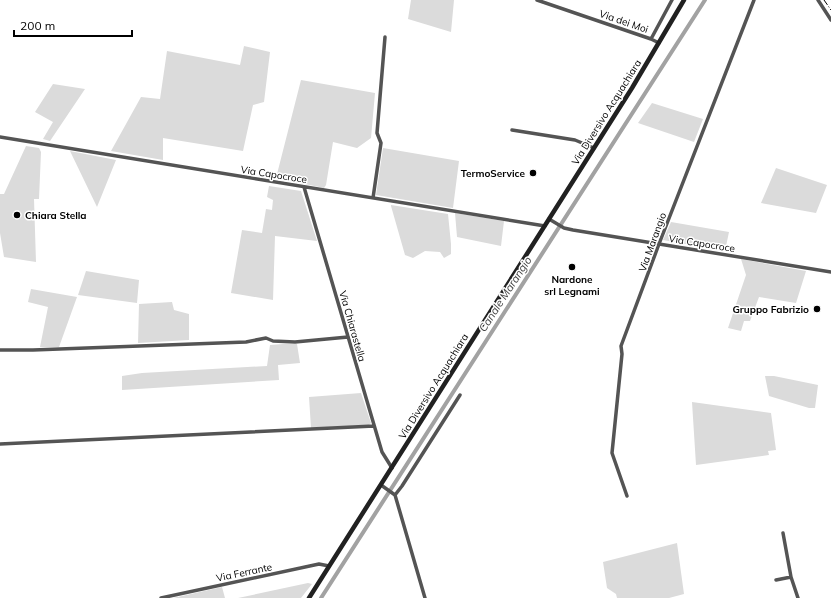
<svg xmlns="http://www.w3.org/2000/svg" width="831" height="598" viewBox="0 0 831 598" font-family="Mulish,sans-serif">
  <rect width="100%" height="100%" fill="#fff"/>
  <path fill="#dbdbdb" d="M411,0H454L451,32L408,19Z
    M244,46L270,52L264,102L253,105L243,151L163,138V160L111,151L141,97L160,99L167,51L240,65Z
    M301,80L375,93L371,138L357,148L333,142L326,185L324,188L276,178Z
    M53,84L85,89L50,141L43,139L53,122L35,112Z
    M652,103L703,119L694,142L638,123Z
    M26,146L39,148L41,152L39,199H34L36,262L4,257L0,233V194H4Z
    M383,148L459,161L453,208L376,195Z
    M70,151L116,160L97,207Z
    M776,168L827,185L816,213L761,203Z
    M269,186L301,191L317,241L275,236L273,300L231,293L242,230L262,233L266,209L272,210L273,200L267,197Z
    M391,205L448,214L451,244V254L444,258L440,252L425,251L413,258L405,255L391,206Z
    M455,213L504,221L501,246L457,237Z
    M671,222L729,232L725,251L663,240Z
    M741,259L806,271L796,303L759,297L750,321H744L741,331L728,328L746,275Z
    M86,271L139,280L137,303L78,295Z
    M31,289L77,297L59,347H40L48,307L28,302Z
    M172,302L174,310L189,314V340L138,343L139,304Z
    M283,344H297L300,363L278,365L279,380L122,390V376L142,373L267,366L270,345Z
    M765,376H774L818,385L815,408H809L769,396Z
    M361,393L371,423L369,425L311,428L309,397Z
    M692,402L771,413L776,450L768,451L769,455L696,465Z
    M677,543L684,594L669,598H617L616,594L607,588L603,562Z
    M308,583L312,584L301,598H238Z
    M222,587L225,598H173Z"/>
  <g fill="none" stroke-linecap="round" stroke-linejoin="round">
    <path stroke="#a2a2a2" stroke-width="4" d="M321,598L705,0"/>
    <path stroke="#545454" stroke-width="3.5" d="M537,0L651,39L659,43
      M818,0L831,20
      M651,39L672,0
      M512,130L575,140L594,148
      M0,137L545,226
      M304,187L382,452L392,468
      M373,198L381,143L377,133L385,37
      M549,219L564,228L573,230L831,272
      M0,350H33L246,342L266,338L273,341L295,342L348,337
      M0,444L374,426
      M381,485L395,495L425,598
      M395,495L402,486L460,395
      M627,496L612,453L622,354L621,346L659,244L754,0
      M783,533L791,577L798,598
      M776,580L791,577
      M161,598L319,564L329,566"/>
    <path stroke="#212121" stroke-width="4.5" d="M309,598L632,88L684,0"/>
    <path stroke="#000" stroke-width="1" stroke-dasharray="6 2 1 2" stroke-linecap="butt" d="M824,0L831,10"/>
  </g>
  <g fill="#000" stroke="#fff" stroke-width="1.5">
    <circle cx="533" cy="173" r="4"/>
    <circle cx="17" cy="215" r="4"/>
    <circle cx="572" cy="267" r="4"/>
    <circle cx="817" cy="309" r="4"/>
  </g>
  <g text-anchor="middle" stroke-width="3" stroke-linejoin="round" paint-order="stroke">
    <g font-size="10" fill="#000" stroke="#fff">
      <text transform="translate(624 21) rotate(19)" y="4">Via dei Moi</text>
      <text transform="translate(606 112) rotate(-58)" y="4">Via Diversivo Acquachiara</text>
      <text transform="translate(274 174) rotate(9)" y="4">Via Capocroce</text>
      <text transform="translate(652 242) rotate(-70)" y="4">Via Marangio</text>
      <text transform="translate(702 243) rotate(9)" y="4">Via Capocroce</text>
      <text transform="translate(353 326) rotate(74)" y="4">Via Chiarastella</text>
      <text transform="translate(433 386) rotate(-58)" y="4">Via Diversivo Acquachiara</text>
      <text transform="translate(244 572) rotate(-12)" y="4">Via Ferrante</text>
    </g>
    <g font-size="10" font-weight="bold" fill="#000" stroke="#fff" text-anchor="end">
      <text x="525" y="177">TermoService</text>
      <text x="25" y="219" text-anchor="start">Chiara Stella</text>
      <text x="572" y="283" text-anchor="middle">Nardone<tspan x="572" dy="12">srl Legnami</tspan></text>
      <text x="809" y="313">Gruppo Fabrizio</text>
    </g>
    <g font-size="11" font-style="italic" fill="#434343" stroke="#fff">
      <text transform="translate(505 294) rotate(-57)" y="4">Canale Marangio</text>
    </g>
  </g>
  <path d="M14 30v6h118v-6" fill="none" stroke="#000000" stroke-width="2"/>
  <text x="20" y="30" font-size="12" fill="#000000" stroke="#ffffff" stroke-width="3" paint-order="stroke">200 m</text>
</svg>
